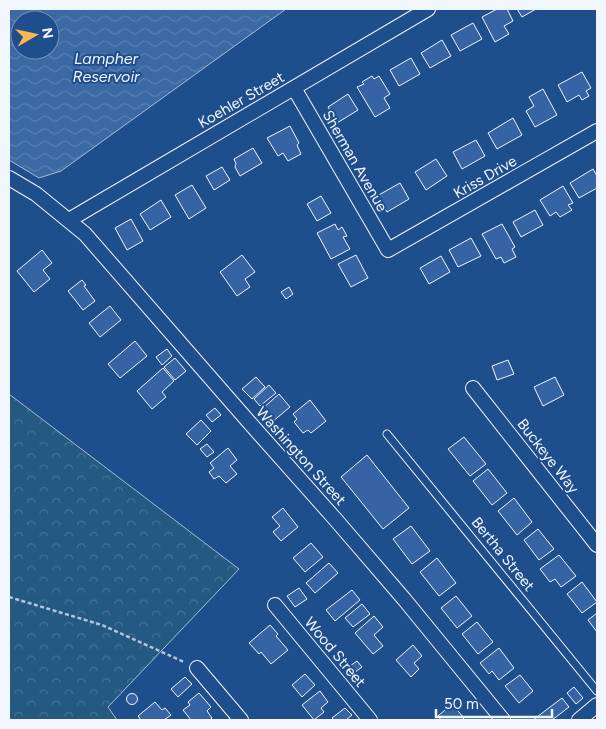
<svg xmlns="http://www.w3.org/2000/svg" width="606" height="729" viewBox="0 0 606 729" font-family="Figtree,sans-serif">
  <defs>
    <pattern id="forest-crowns" width="20" height="18" patternUnits="userSpaceOnUse" patternTransform="scale(1.25)"><rect width="20" height="18" fill="#245a82"/><path d="M2 6a3 3 0 1 1 6 0M12 15a3 3 0 1 1 6 0" fill="none" stroke="#447295"/></pattern>
    <pattern id="water-waves" width="16" height="10" patternUnits="userSpaceOnUse" patternTransform="scale(1.25)"><rect width="16" height="10" fill="#3b69a3"/><path d="M0 5q4-4 8 0t8 0" fill="none" stroke="#587fb1"/></pattern>
  </defs>
  <rect width="100%" height="100%" fill="#1f4e8c"/>
  <path fill="url(#forest-crowns)" stroke="#a8bbd7" d="M9,394L239,569L108,707L117,720H9Z"/>
  <path fill="url(#water-waves)" stroke="#a8bbd7" fill-rule="evenodd" d="M9,9H286L61,171L39,178L9,160ZM20,20H50V50H20Z"/>
  <path fill="#3563a3" stroke="#f2f6ff" d="M497,9H507L513,21L504,26L509,34L495,42L482,17Z
    M517,9H536L522,17Z
    M473,23L482,39L460,51L451,35Z
    M442,40L451,56L430,68L421,53Z
    M411,58L420,74L399,86L390,70Z
    M582,72L591,88L586,91L589,96L582,100L579,95L567,102L558,85Z
    M372,76L374,79L379,76L390,94L384,98L390,108L375,117L357,87L364,84L362,82Z
    M543,89L557,115L535,127L526,111L534,106L529,97Z
    M348,94L358,110L337,123L328,107Z
    M513,118L522,135L497,149L488,133Z
    M290,126L299,143L297,145L301,154L288,161L283,153L278,156L267,138Z
    M476,140L485,156L462,169L453,152Z
    M253,148L262,163L240,176L235,167L236,164L234,159Z
    M436,159L447,176L426,190L415,172Z
    M222,167L230,180L214,190L206,176Z
    M593,169L597,176V188L579,198L570,183Z
    M400,183L409,199L387,212L377,196Z
    M192,185L206,208L189,219L175,195Z
    M563,186L573,203L568,205L572,210L560,217L556,212L550,216L540,200Z
    M321,196L331,213L317,221L307,204Z
    M161,200L171,217L150,230L140,214Z
    M535,210L543,225L521,237L513,222Z
    M131,219L143,241L127,250L115,228Z
    M335,224L338,230L342,227L347,236L343,237L350,249L331,259L317,233Z
    M502,224L515,247L512,249L516,257L504,263L501,257L496,259L482,234Z
    M471,238L481,256L458,267L449,250Z
    M42,250L52,263L43,270L50,279L34,292L17,271Z
    M242,255L255,272L245,279L250,287L237,296L220,272Z
    M356,255L368,278L351,287L338,264Z
    M441,256L450,272L429,284L420,268Z
    M82,280L86,285L84,286L95,301L83,310L68,291Z
    M289,287L293,294L286,299L281,292Z
    M110,306L121,320L100,337L89,323Z
    M135,341L147,356L120,378L108,364Z
    M167,349L172,356L162,365L156,357Z
    M175,358L186,371L175,380L164,367Z
    M508,360L514,374L497,380L492,366Z
    M163,368L174,381L162,392L166,397L152,409L137,391Z
    M256,377L265,387L252,399L242,389Z
    M555,377L564,395L543,406L534,387Z
    M269,385L276,393L260,406L254,399Z
    M279,394L290,407L272,422L262,409Z
    M310,400L326,421L311,433L308,430L303,433L294,422L297,419L293,414Z
    M215,408L221,415L212,422L206,415Z
    M201,420L211,431L197,445L186,434Z
    M464,437L486,464L470,476L448,449Z
    M207,444L214,452L207,457L200,449Z
    M228,448L237,460L230,466L237,474L226,483L219,476L214,479L209,472L214,468L210,463Z
    M367,455L409,508L383,529L341,477Z
    M488,469L507,493L492,505L473,481Z
    M514,498L532,522L517,535L498,511Z
    M283,508L298,527L281,541L273,532L280,526L272,517Z
    M411,526L430,551L412,564L393,539Z
    M538,529L554,549L539,560L524,540Z
    M311,543L323,557L305,572L293,558Z
    M559,555L576,576L561,587L555,579L550,582L540,569Z
    M437,558L456,583L439,596L420,572Z
    M329,563L338,573L315,593L306,583Z
    M582,582L597,602L582,613L567,594Z
    M299,588L307,599L295,607L287,596Z
    M352,590L360,600L335,621L326,610Z
    M456,596L472,616L457,628L441,608Z
    M362,604L370,614L353,627L345,618Z
    M597,613V632L588,620Z
    M374,616L383,627L374,635L383,646L373,654L355,633Z
    M477,622L493,642L478,654L462,634Z
    M270,625L278,634L276,636L288,650L271,664L261,652L259,654L249,643Z
    M413,645L422,656L414,663L419,669L411,677L396,660Z
    M499,648L514,668L499,680L492,671L489,674L480,663Z
    M357,661L362,667L351,675L347,668Z
    M305,674L315,685L302,697L292,685Z
    M520,675L533,691L519,703L505,686Z
    M185,677L192,684L178,697L171,689Z
    M574,687L583,698L576,704L567,693Z
    M320,691L328,702L321,708L324,712L314,720L302,705Z
    M199,693L211,707L207,711L212,718L210,720H191L183,710L190,705L188,702Z
    M126.5 699a5.5 5.5 0 1 1 11 0a5.5 5.5 0 1 1-11 0Z
    M562,698L569,707L552,720H533Z
    M155,702L162,710L165,708L171,715L164,720H141L138,716Z
    M452,704L464,718L462,720H441L438,716Z
    M345,708L352,715L346,720H334L332,718Z"/>
  <g fill="none" stroke-linecap="round" stroke-linejoin="round">
    <g stroke="#f2f6ff" stroke-width="9">
      <path id="lane" d="M387,434L597,691"/>
    </g>
    <g stroke="#f2f6ff" stroke-width="16">
      <path id="street" d="M294,88L388,250L597,131
        M9,178L36,194L85,234L248,421L336,520L404,599L503,720
        M69,220L428,9
        M473,388L597,545
        M275,605L370,720
        M197,668L241,720
        M579,720L597,705"/>
    </g>
    <path stroke="#b3c4dc" stroke-width="2.5" stroke-dasharray="4 2.5" stroke-linecap="butt" d="M9,597L102,625L184,662"/>
    <use href="#lane" stroke="#1f4e8c" stroke-width="7"/>
    <use href="#street" stroke="#1f4e8c" stroke-width="14"/>
  </g>
  <g text-anchor="middle" stroke-width="4" stroke-linejoin="round" paint-order="stroke">
    <g font-size="15" fill="#f2f6ff" stroke="#1f4e8c">
      <text transform="translate(241 100) rotate(-30)" y="5">Koehler Street</text>
      <text transform="translate(355 161) rotate(60)" y="5">Sherman Avenue</text>
      <text transform="translate(485 177) rotate(-30)" y="5">Kriss Drive</text>
      <text transform="translate(301 456) rotate(48)" y="5">Washington Street</text>
      <text transform="translate(548 456) rotate(52)" y="5">Buckeye Way</text>
      <text transform="translate(503 554) rotate(51)" y="5">Bertha Street</text>
      <text transform="translate(335 652) rotate(50)" y="5">Wood Street</text>
    </g>
    <g font-size="16" font-style="italic" fill="#f2f6ff" stroke="#1f4e8c">
      <text x="106" y="64">Lampher<tspan x="106" dy="18">Reservoir</tspan></text>
    </g>
  </g>
  <rect width="606" height="729" fill="none" stroke="#f2f6ff" stroke-width="20"/>
  <g transform="translate(35 35) rotate(81)"><circle r="24" fill="#1f4e8c" stroke="#7391ba"/>
  <path d="M0-4L9 19L0 12L-9 19Z" fill="#ffb74d"/>
  <text y="-8" font-size="14" font-weight="bold" text-anchor="middle" fill="#f2f6ff">N</text>
  </g>
  <path d="M436 709v8h116v-8" fill="none" stroke="#f2f6ff" stroke-width="2.5"/>
  <text x="444" y="709" font-size="15" fill="#f2f6ff" stroke="#1f4e8c" stroke-width="4" paint-order="stroke">50 m</text>
</svg>
